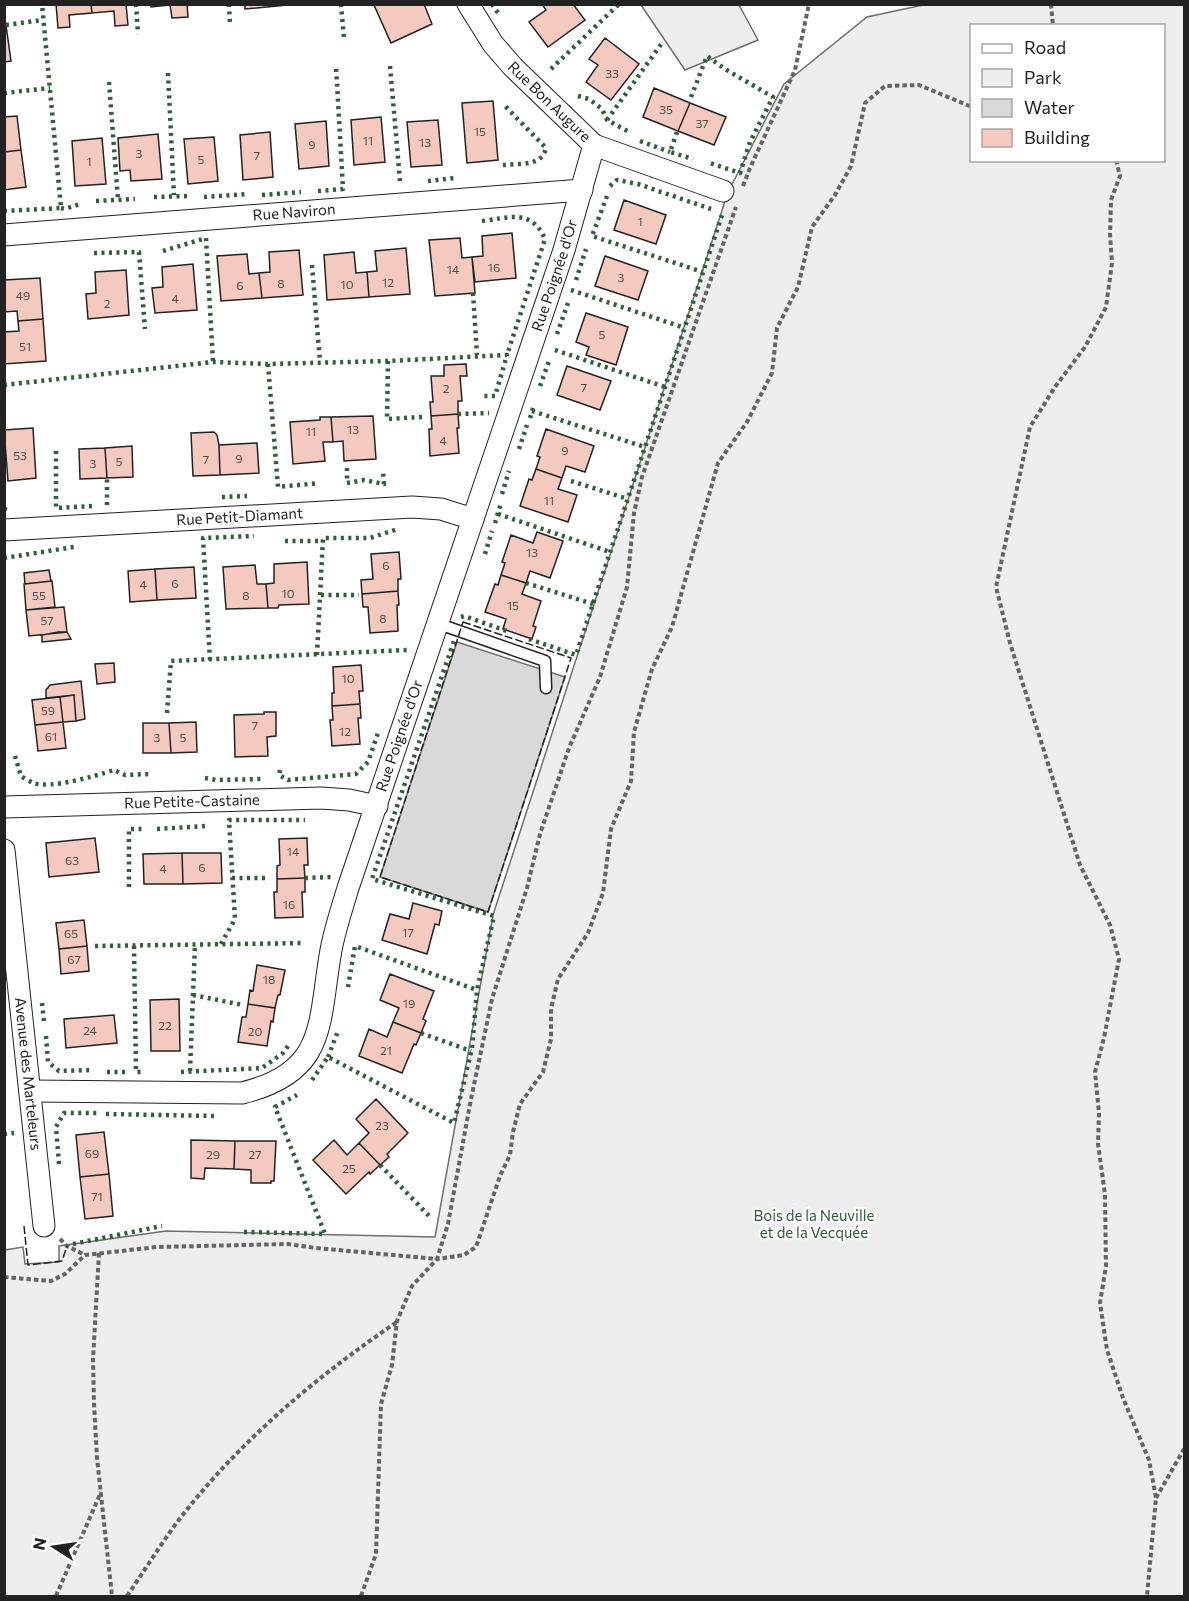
<svg xmlns="http://www.w3.org/2000/svg" width="1189" height="1601" viewBox="0 0 1189 1601" font-family="Commissioner,sans-serif">
  <rect width="100%" height="100%" fill="#fff"/>
  <path fill="#eee" stroke="#6f6f6f" stroke-width="1.5" fill-rule="evenodd" d="M641,5H739L758,40L685,70Z
    M923,5H1184V1596H5V1250L23,1247L25,1264L59,1262V1246L166,1231L435,1237L493,915L728,192L784,84L867,17ZM972,26H1164V160H972Z"/>
  <path fill="#d9d9d9" stroke="#6f6f6f" stroke-width="1.5" d="M457,642L565,677L488,912L380,877Z"/>
  <path fill="#f3c9c0" stroke="#222" stroke-width="1.5" d="M56,4H91L92,13L69,15L70,27L58,28Z
    M91,4H126L128,25L115,26L114,11L92,13Z
    M151,4H187L188,17L172,18L170,5L151,7Z
    M245,4H287V5L245,9Z
    M376,4H424L432,24L391,43L374,5Z
    M542,4H573L585,20L548,47L529,22L546,10Z
    M6,25L11,61L4,62V26Z
    M605,38L639,64L611,100L586,82L598,65L589,59Z
    M654,88L690,103L678,131L643,117Z
    M493,101L498,160L467,163L462,103Z
    M690,103L726,117L714,145L678,131Z
    M17,116L21,150L4,152V117Z
    M381,117L385,162L354,165L351,120Z
    M438,120L442,165L411,167L407,122Z
    M326,121L329,166L299,169L295,124Z
    M270,132L273,177L243,180L240,135Z
    M158,134L162,179L131,181L130,170L120,171L118,138Z
    M214,137L218,181L188,184L184,139Z
    M102,138L106,184L75,186L72,141Z
    M21,150L26,187L4,190V152Z
    M624,200L666,215L656,244L614,230Z
    M512,233L516,278L475,282L472,257L483,256L482,236Z
    M460,238L462,258L472,257L475,293L435,296L429,240Z
    M406,248L410,294L369,297L367,272L377,271L375,251Z
    M299,250L303,295L262,298L259,273L270,272L269,252Z
    M354,252L356,273L367,272L369,297L327,300L324,255Z
    M247,254L249,274L259,273L262,298L221,301L217,256Z
    M605,256L648,271L638,300L595,286Z
    M193,264L197,310L155,313L152,288L163,287L162,267Z
    M126,270L129,315L88,319L86,294L96,293L95,272Z
    M40,278L43,319L18,321L17,311L4,312V280Z
    M586,313L628,327L616,365L586,355L589,347L576,342Z
    M43,319L46,361L4,364V332L19,331L18,321Z
    M466,364L467,376H460L462,401H458V414L431,416L430,402H433L431,376H444V365Z
    M567,366L611,381L600,410L557,395Z
    M458,414L459,428H457L459,453L430,456L429,429H432L431,416Z
    M373,416L376,459L344,461L343,441L333,442L331,417Z
    M320,417H331L333,442H323L325,461L293,464L290,422L320,420Z
    M33,428L36,478L8,481L4,430Z
    M546,429L594,446L585,472L566,466L562,478L536,469L540,457L537,456Z
    M214,432L217,435L219,445L220,475L193,476L191,433Z
    M257,443L259,473L220,475L219,445Z
    M132,446L133,477L107,478L105,448Z
    M105,448L107,478L80,479L79,449Z
    M536,469L562,478L558,489L577,495L568,522L520,506L529,479L532,480Z
    M537,532L563,541L550,578L530,571L526,583L501,575L505,563L502,562L511,535L533,543Z
    M399,552L401,579H398V591L362,594L361,580L373,579L371,554Z
    M307,562L309,604L279,605L278,608H268L266,584L274,583V564Z
    M255,565L257,584H266L268,608L226,609L223,567Z
    M194,567L196,598L157,600L155,569Z
    M155,569L157,600L130,602L128,571Z
    M49,570L51,581L25,584L24,573Z
    M501,575L526,583L522,594L541,601L533,626L536,627L532,639L503,629L506,619L485,612L495,584L498,585Z
    M52,581L55,607L26,610L24,584Z
    M398,591L399,605H397L398,631L370,633L368,607H363L362,594Z
    M64,607L67,632L29,636L26,610Z
    M58,632H67L71,639L42,642V635Z
    M114,663L115,682L97,684L95,664Z
    M361,665L363,691H359L360,704L332,706V693H334L333,667Z
    M81,681L85,719L76,721L74,695L46,698V690L50,685Z
    M74,695L76,721L63,722L60,697Z
    M60,697L63,722L35,725L32,700Z
    M360,704L361,718H358L360,744L332,746L330,720H333L332,706Z
    M264,712H276V736L267,737L268,756L235,757L234,715L264,714Z
    M63,722L66,748L38,751L35,725Z
    M196,722L197,752L171,753L169,723Z
    M143,723H169L171,753H143Z
    M95,838L99,872L49,877L46,843Z
    M307,838L308,865H304L305,878L277,879V866L280,865L279,839Z
    M182,853L183,884H144L143,854Z
    M182,853H221L222,883L183,884Z
    M305,878V892H302L303,917L275,918L274,892H277V879Z
    M413,903L442,911L439,925L435,924L427,954L382,940L390,914L409,919Z
    M84,920L87,946L59,949L56,923Z
    M87,946L89,971L61,974L59,949Z
    M257,965L285,970L280,995H278L275,1008L248,1004L250,990L253,991Z
    M390,974L434,991L423,1019L426,1021L421,1033L393,1022L399,1008L380,1000Z
    M179,999L180,1051H151L150,1000Z
    M248,1004L275,1008L273,1022L271,1021L267,1046L238,1042L242,1017H246Z
    M114,1015L117,1043L66,1048L64,1019Z
    M393,1022L421,1033L416,1045L414,1044L402,1073L359,1056L369,1029L387,1037Z
    M376,1099L408,1133L387,1154L389,1157L380,1165L359,1143L369,1133L356,1119Z
    M104,1132L109,1174L80,1177L76,1135Z
    M191,1140L235,1141L234,1169L205,1168L204,1179L191,1178Z
    M334,1140L347,1155L359,1143L380,1165L370,1174L369,1172L346,1194L313,1160Z
    M235,1141H276L274,1181H271V1183H251V1170L234,1169Z
    M109,1174L113,1216L85,1219L80,1177Z"/>
  <g fill="none" stroke-linecap="round" stroke-linejoin="round">
    <g stroke="#222" stroke-width="13">
      <path id="service" d="M439,624L545,661L546,688"/>
    </g>
    <g stroke="#222" stroke-width="23">
      <g id="minor">
        <path id="s1" d="M468,4L493,44L513,67L594,145L723,191"/>
        <path id="s2" d="M4,235L582,190"/>
        <path id="s3" d="M4,530L412,507L441,509L473,519"/>
        <path id="s4" d="M4,807L321,798L349,800L377,806"/>
        <path id="s5" d="M4,850L44,1226"/>
        <path id="s6" d="M31,1091L242,1093C328,1072 318,1023 331,950C335,929 342,908 348,888L564,250L594,145"/>
      </g>
    </g>
    <path stroke="#646464" stroke-width="4" stroke-dasharray="4.5 3" stroke-linecap="butt" d="M1051,4L1053,26
      M1116,160L1120,176L1111,200L1110,234L1112,263L1106,307L1085,347L1055,387L1030,427L996,587L1010,643L1080,865L1110,925L1119,959L1104,1038L1095,1072L1099,1113L1098,1144L1105,1194L1106,1266L1100,1303L1107,1350L1123,1398L1149,1460L1156,1498L1147,1596
      M743,186L750,168L795,70L809,4
      M60,1239L67,1246L85,1255
      M99,1253L93,1359L94,1404L97,1458L112,1596
      M4,1277L51,1281L65,1274L85,1255L157,1247L288,1244L316,1248L437,1259L448,1224L471,1099L492,999L527,888L540,834L569,748L600,677L627,587L634,513L642,477L736,207
      M1156,1498L1184,1449
      M56,1596L101,1492
      M127,1596C145,1570 162,1542 181,1517C241,1440 317,1376 397,1322
      M361,1596L376,1554L381,1404L392,1365L397,1321L412,1286L437,1259L464,1255L476,1247L500,1176L510,1155L513,1132L520,1104L543,1072L551,1039V1009L558,979L588,933L603,893L611,829L631,781L634,732L652,669L672,627L718,463L747,422L772,373L777,328L798,287L812,227L835,195L851,166L865,103L885,86L919,85L972,107"/>
    <use href="#service" stroke="#fff" stroke-width="10"/>
    <use href="#minor" stroke="#fff" stroke-width="21"/>
    <path stroke="#2f5e38" stroke-width="4.5" stroke-dasharray="3 4.5" stroke-linecap="butt" d="M136,4L138,34
      M229,4L230,24
      M341,4L344,39
      M492,4L498,13
      M6,25L43,20
      M390,66L400,181
      M551,69L619,4
      M168,73L174,195
      M109,82L118,200
      M4,93L50,88
      M578,96L589,99L602,109L607,120L631,133
      M691,97L707,56L725,69L773,97L750,142L740,173L710,163
      M607,120L662,43
      M677,132L670,152L693,159
      M640,141L670,152
      M503,165C519,163 542,167 546,148L505,106
      M428,181L454,178
      M610,186L617,180L638,184L711,209
      M318,191L343,189L336,66
      M262,195L301,192
      M607,196L592,236L703,272
      M154,197L189,196
      M204,197L248,194
      M96,201L135,199
      M61,208L65,209L80,204
      M4,211L61,208L42,4
      M482,221C509,218 531,208 545,239L507,355
      M163,251L206,238L213,362
      M94,253L139,252L145,329
      M312,265L320,362
      M576,280L586,249
      M571,290L685,328
      M473,293L477,355
      M557,334L568,303
      M555,350L665,387
      M268,364L278,487L319,483
      M4,385L213,362L268,364L388,361
      M540,386L549,361
      M532,411L645,447
      M458,414L489,413
      M422,417L387,419L388,361L507,355L495,396H484
      M530,418L534,405
      M519,449L527,425
      M56,451V508L93,506
      M347,468V483L364,480L384,484L383,472
      M571,481L628,499
      M502,494L509,471
      M222,497L247,496
      M107,505V478
      M4,509L10,511
      M498,514L610,552
      M495,523L501,503
      M285,541H323
      M485,554L492,531
      M4,558L74,547
      M526,583L593,604
      M321,595H359
      M461,617L464,616L507,631
      M529,639L576,655L723,212
      M317,655L323,538H370L398,529
      M210,660L203,538L254,536
      M167,713L171,661L407,650
      M15,756L21,776C24,778 29,781 33,783C52,789 95,776 114,770L125,775L150,774
      M280,770L279,775L288,780L356,774L368,762L379,730
      M205,778L217,780L263,779
      M157,829L206,826
      M232,878H266
      M305,878L331,877
      M129,887V829H144
      M221,944L235,919L229,820H305
      M95,946L305,943
      M134,946L136,1072H145
      M348,987L355,946L477,990
      M193,995L243,1005
      M42,1003L44,1021
      M421,1033L471,1051
      M46,1036L48,1062L59,1071L92,1070
      M328,1057L338,1031
      M190,1071L195,945
      M107,1072H129
      M181,1072L262,1068L283,1053L290,1043
      M312,1080L328,1057L454,1123L472,1048L477,990L494,916L372,879L455,638
      M106,1114L214,1116
      M4,1134L14,1133
      M59,1164L56,1127L64,1113H97
      M380,1165L432,1219
      M244,1232L325,1234L275,1107L297,1095
      M73,1244L162,1226"/>
    <path stroke="#222" stroke-width="1.5" stroke-dasharray="8 3" stroke-linecap="butt" d="M463,622L571,658L488,912L380,877Z
      M24,1226L28,1265L62,1261L67,1246"/>
  </g>
  <g text-anchor="middle" stroke-width="4.5" stroke-linejoin="round" paint-order="stroke">
    <g font-size="12" fill="#564c4a">
      <text x="612" y="78">33</text>
      <text x="666" y="114">35</text>
      <text x="702" y="128">37</text>
      <text x="480" y="136">15</text>
      <text x="368" y="145">11</text>
      <text x="425" y="147">13</text>
      <text x="312" y="149">9</text>
      <text x="139" y="158">3</text>
      <text x="257" y="160">7</text>
      <text x="201" y="164">5</text>
      <text x="89" y="166">1</text>
      <text x="640" y="226">1</text>
      <text x="494" y="272">16</text>
      <text x="453" y="274">14</text>
      <text x="621" y="282">3</text>
      <text x="388" y="287">12</text>
      <text x="281" y="288">8</text>
      <text x="347" y="289">10</text>
      <text x="240" y="290">6</text>
      <text x="23" y="300">49</text>
      <text x="175" y="303">4</text>
      <text x="107" y="308">2</text>
      <text x="602" y="339">5</text>
      <text x="25" y="351">51</text>
      <text x="584" y="392">7</text>
      <text x="446" y="393">2</text>
      <text x="353" y="434">13</text>
      <text x="311" y="436">11</text>
      <text x="443" y="445">4</text>
      <text x="565" y="455">9</text>
      <text x="20" y="460">53</text>
      <text x="239" y="463">9</text>
      <text x="206" y="464">7</text>
      <text x="119" y="466">5</text>
      <text x="93" y="468">3</text>
      <text x="549" y="505">11</text>
      <text x="532" y="557">13</text>
      <text x="386" y="570">6</text>
      <text x="175" y="588">6</text>
      <text x="143" y="589">4</text>
      <text x="288" y="598">10</text>
      <text x="39" y="600">55</text>
      <text x="246" y="600">8</text>
      <text x="513" y="610">15</text>
      <text x="383" y="623">8</text>
      <text x="47" y="625">57</text>
      <text x="348" y="683">10</text>
      <text x="48" y="715">59</text>
      <text x="255" y="730">7</text>
      <text x="345" y="736">12</text>
      <text x="51" y="741">61</text>
      <text x="157" y="742">3</text>
      <text x="183" y="742">5</text>
      <text x="293" y="856">14</text>
      <text x="72" y="865">63</text>
      <text x="202" y="872">6</text>
      <text x="163" y="873">4</text>
      <text x="289" y="909">16</text>
      <text x="408" y="937">17</text>
      <text x="71" y="938">65</text>
      <text x="74" y="964">67</text>
      <text x="269" y="984">18</text>
      <text x="409" y="1008">19</text>
      <text x="165" y="1030">22</text>
      <text x="90" y="1035">24</text>
      <text x="255" y="1036">20</text>
      <text x="386" y="1055">21</text>
      <text x="382" y="1130">23</text>
      <text x="92" y="1158">69</text>
      <text x="213" y="1159">29</text>
      <text x="255" y="1159">27</text>
      <text x="349" y="1173">25</text>
      <text x="97" y="1201">71</text>
    </g>
    <g font-size="15" fill="#222" stroke="#fff">
      <text dy="5" stroke="none"><textPath href="#s1" startOffset="128">Rue Bon Augure</textPath></text>
      <text dy="5" stroke="none"><textPath href="#s2" startOffset="291">Rue Naviron</textPath></text>
      <text dy="5" stroke="none"><textPath href="#s6" startOffset="1107">Rue Poignée d'Or</textPath></text>
      <text dy="5" stroke="none"><textPath href="#s3" startOffset="236">Rue Petit-Diamant</textPath></text>
      <text dy="5" stroke="none"><textPath href="#s6" startOffset="621">Rue Poignée d'Or</textPath></text>
      <text dy="5" stroke="none"><textPath href="#s4" startOffset="188">Rue Petite-Castaine</textPath></text>
      <text dy="5" stroke="none"><textPath href="#s5" startOffset="225">Avenue des Marteleurs</textPath></text>
    </g>
    <g font-size="15" fill="#2f5e38" stroke="#fff">
      <text x="814" y="1221">Bois de la Neuville<tspan x="814" dy="17">et de la Vecquée</tspan></text>
    </g>
  </g>
  <rect width="1189" height="1601" fill="none" stroke="#222222" stroke-width="12"/>
  <rect x="970" y="24" width="195" height="138" fill="#ffffff" stroke="#a7a7a7" stroke-width="1.5"/>
  <rect x="982" y="44" width="30" height="9" fill="#ffffff" stroke="#a7a7a7" stroke-width="1.5"/>
  <text x="1024" y="54" font-size="18" fill="#222222">Road</text>
  <rect x="982" y="69" width="30" height="18" fill="#eeeeee" stroke="#a7a7a7" stroke-width="1.5"/>
  <text x="1024" y="84" font-size="18" fill="#222222">Park</text>
  <rect x="982" y="99" width="30" height="18" fill="#d9d9d9" stroke="#a7a7a7" stroke-width="1.5"/>
  <text x="1024" y="114" font-size="18" fill="#222222">Water</text>
  <rect x="982" y="129" width="30" height="18" fill="#f3c9c0" stroke="#a7a7a7" stroke-width="1.5"/>
  <text x="1024" y="144" font-size="18" fill="#222222">Building</text>
  <g transform="translate(54 1547) rotate(282)" stroke="#ffffff" stroke-width="4.5" paint-order="stroke">
  <path d="M0-4.5L10 22L0 15L-10 22Z" fill="#222222"/>
  <text y="-9" font-size="16" font-weight="bold" text-anchor="middle" fill="#222222">N</text>
  </g>
</svg>
